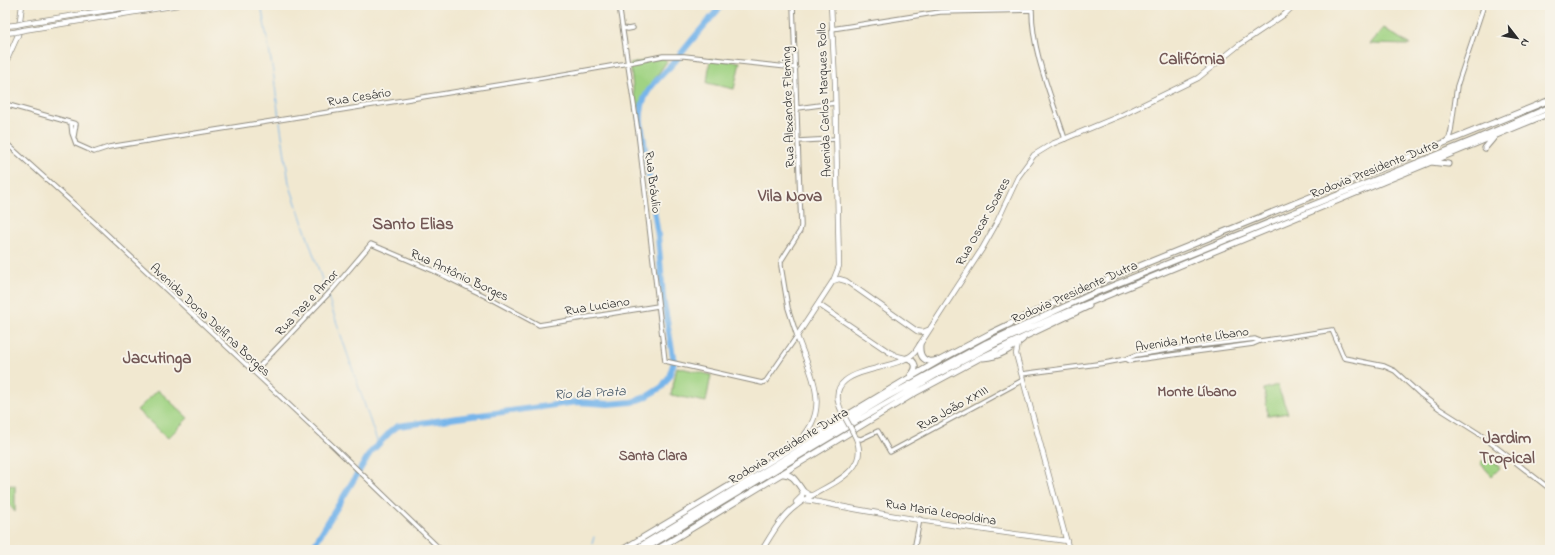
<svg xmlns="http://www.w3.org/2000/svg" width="1555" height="555" viewBox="0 0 1555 555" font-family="'Indie Flower',sans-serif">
  <rect width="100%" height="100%" fill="#f7f3e8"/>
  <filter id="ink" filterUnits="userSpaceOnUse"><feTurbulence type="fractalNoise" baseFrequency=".025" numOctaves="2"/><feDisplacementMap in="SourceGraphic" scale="8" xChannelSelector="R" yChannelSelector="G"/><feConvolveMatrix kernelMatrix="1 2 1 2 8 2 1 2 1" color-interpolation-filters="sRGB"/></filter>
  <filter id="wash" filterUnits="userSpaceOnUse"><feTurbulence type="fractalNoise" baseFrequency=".012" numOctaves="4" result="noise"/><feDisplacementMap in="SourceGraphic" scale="16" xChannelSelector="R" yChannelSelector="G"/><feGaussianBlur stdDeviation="0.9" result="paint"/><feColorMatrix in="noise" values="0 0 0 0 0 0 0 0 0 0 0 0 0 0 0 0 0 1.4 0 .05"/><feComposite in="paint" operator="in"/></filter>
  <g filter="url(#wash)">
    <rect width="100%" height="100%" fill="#f1e8d0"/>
    <path fill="#a0d383" stroke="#667f57" d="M1384,28L1387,30L1410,45L1370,44Z
      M663,57L667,61L645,93L636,111L630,64Z
      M710,59L740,62L734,89L707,83Z
      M677,367L711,375L706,402L671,395Z
      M1277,385L1288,413L1268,416L1264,389Z
      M158,390L188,418L168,438L137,410Z
      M1489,455L1500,468L1492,476L1480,463Z
      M11,485L15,486V512L5,499L8,494L9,486Z"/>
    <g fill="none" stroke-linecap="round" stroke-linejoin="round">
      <path stroke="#77b5ea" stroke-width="1" d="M261,5L274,77L279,119
        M280,122L289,183L327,294
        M328,297L378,444
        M592,544L594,537"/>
      <path stroke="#77b5ea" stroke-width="6" d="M311,550L370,453L392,430L398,426L577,402L608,404L632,402L646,397L662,387L669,377L674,362L663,297L658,236L641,123C638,91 659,80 677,59C691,40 707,23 722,5"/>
    </g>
  </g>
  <g filter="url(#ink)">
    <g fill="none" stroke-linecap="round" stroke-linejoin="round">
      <g stroke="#8e8a7e" stroke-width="5.5">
        <path id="minor" d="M619,5L638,132L665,361L762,383L766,381L797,336L788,308L781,266V261L800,231L801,226L793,5
          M623,28L628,29L633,28
          M832,29L940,12L1032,10C1032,54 1052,97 1065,139
          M5,104L76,124L74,136
          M798,108L835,103
          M71,123L72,133L76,144L94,152L109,147L542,78L628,63L663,56H684L796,68
          M798,141L836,139
          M1446,141L1449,138L1451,131L1457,86L1484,5
          M5,142L94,222L333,446L441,550
          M1126,359L1130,361L1135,360L1253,344L1260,341L1332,330L1344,358L1384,366L1395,371L1420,394L1440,409L1478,433L1550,489
          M254,372L332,290L371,244L434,271L489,298L539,325L658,306
          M1022,374L1105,363L1126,359L1136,355L1180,348L1255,339L1260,341
          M856,438L861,439L878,431L890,452L1023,380
          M914,550L920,519"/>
      </g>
      <g stroke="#8e8a7e" stroke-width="6">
        <path id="major" d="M25,23L141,5
          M5,26L16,25
          M24,30L178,5
          M5,33L15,32
          M5,64L18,35L22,5
          M833,281L839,279L846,281L917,331L923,332L928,330
          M818,304L889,352L897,356L905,358
          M1018,344L1016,354L1069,550
          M842,412C818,364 896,374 915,352L982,249L996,224L1018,177L1034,155L1052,144L1122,115L1198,78L1239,45L1285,14L1294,5
          M795,445C834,410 811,376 797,336L833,281L839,266L835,82L831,5
          M803,500L813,501C897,518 982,530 1067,541
          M796,502L802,496L803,491L811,496
          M762,550C772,534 781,517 796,506C819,486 876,475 854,434"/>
      </g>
      <g stroke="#8e8a7e" stroke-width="7">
        <path id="highway" d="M1485,148L1496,135
          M1431,162L1448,164
          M920,345C919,357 925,364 937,360
          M907,358C916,361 918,368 911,375
          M983,358C1000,357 1011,349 1023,339
          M782,474C793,473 797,483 803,491
          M622,550L904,381L942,359L991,333L1062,299L1127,271L1550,100
          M634,550L885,398L986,343L1092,294L1476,139L1550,107
          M643,550L850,425L936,375L995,344L1055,317L1550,113
          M656,550L915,393L980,358L1089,306"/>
      </g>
      <use href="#minor" stroke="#fff" stroke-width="3.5"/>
      <use href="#major" stroke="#fff" stroke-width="4.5"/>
      <use href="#highway" stroke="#fff" stroke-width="5"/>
      <g stroke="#8e8a7e" stroke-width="6" stroke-linecap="butt">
        <path id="major-bridge" d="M16,25L25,23
          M15,32L24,30
          M842,412L854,434"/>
      </g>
      <use href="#major-bridge" stroke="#fff" stroke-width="4.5"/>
    </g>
  </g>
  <g text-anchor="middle" stroke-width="4" stroke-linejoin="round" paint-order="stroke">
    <g font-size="13" fill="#2b2b2b" stroke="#f7f3e8">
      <text transform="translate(359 96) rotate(-9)" y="5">Rua Cesário</text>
      <text transform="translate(823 100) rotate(-92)" y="5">Avenida Carlos Marques Rollo</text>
      <text transform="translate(787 107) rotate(-92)" y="5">Rua Alexandre Fleming</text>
      <text transform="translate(1374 168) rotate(-22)" y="5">Rodovia Presidente Dutra</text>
      <text transform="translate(654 182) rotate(83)" y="5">Rua Bráulio</text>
      <text transform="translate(982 221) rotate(-61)" y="5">Rua Oscar Soares</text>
      <text transform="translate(460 274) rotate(25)" y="5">Rua Antônio Borges</text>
      <text transform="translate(1074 291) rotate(-24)" y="5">Rodovia Presidente Dutra</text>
      <text transform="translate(306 302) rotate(-47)" y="5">Rua Paz e Amor</text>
      <text transform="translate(597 305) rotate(-9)" y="5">Rua Luciano</text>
      <text transform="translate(211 319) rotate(43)" y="5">Avenida Dona Delfina Borges</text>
      <text transform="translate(1192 338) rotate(-8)" y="5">Avenida Monte Líbano</text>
      <text transform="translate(952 407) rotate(-29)" y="5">Rua João XXIII</text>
      <text transform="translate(788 445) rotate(-31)" y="5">Rodovia Presidente Dutra</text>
      <text transform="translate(941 511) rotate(9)" y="5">Rua Maria Leopoldina</text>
    </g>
    <g font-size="14" font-style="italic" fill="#425464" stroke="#f7f3e8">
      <text transform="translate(590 392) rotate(-3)" y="5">Rio da Prata</text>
    </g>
    <g font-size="14" font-weight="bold" fill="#735856" stroke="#f7f3e8">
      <text x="653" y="460">Santa Clara</text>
    </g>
    <g font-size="15" font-weight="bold" fill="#735856" stroke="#f7f3e8">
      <text x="1197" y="396">Monte Líbano</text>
    </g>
    <g font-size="17" font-weight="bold" fill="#735856" stroke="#f7f3e8">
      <text x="1192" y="64">Califórnia</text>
      <text x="790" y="201">Vila Nova</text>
      <text x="413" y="229">Santo Elias</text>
      <text x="157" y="363">Jacutinga</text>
      <text x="1507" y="443">Jardim<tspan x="1507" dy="20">Tropical</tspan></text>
    </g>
  </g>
  <rect width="1555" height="555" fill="none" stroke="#f7f3e8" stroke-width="20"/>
  <g transform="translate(1517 38) rotate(121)" stroke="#f7f3e8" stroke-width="3" paint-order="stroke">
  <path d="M0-3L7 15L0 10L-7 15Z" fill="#2b2b2b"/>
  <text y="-6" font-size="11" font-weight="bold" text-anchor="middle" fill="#2b2b2b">N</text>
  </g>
</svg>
